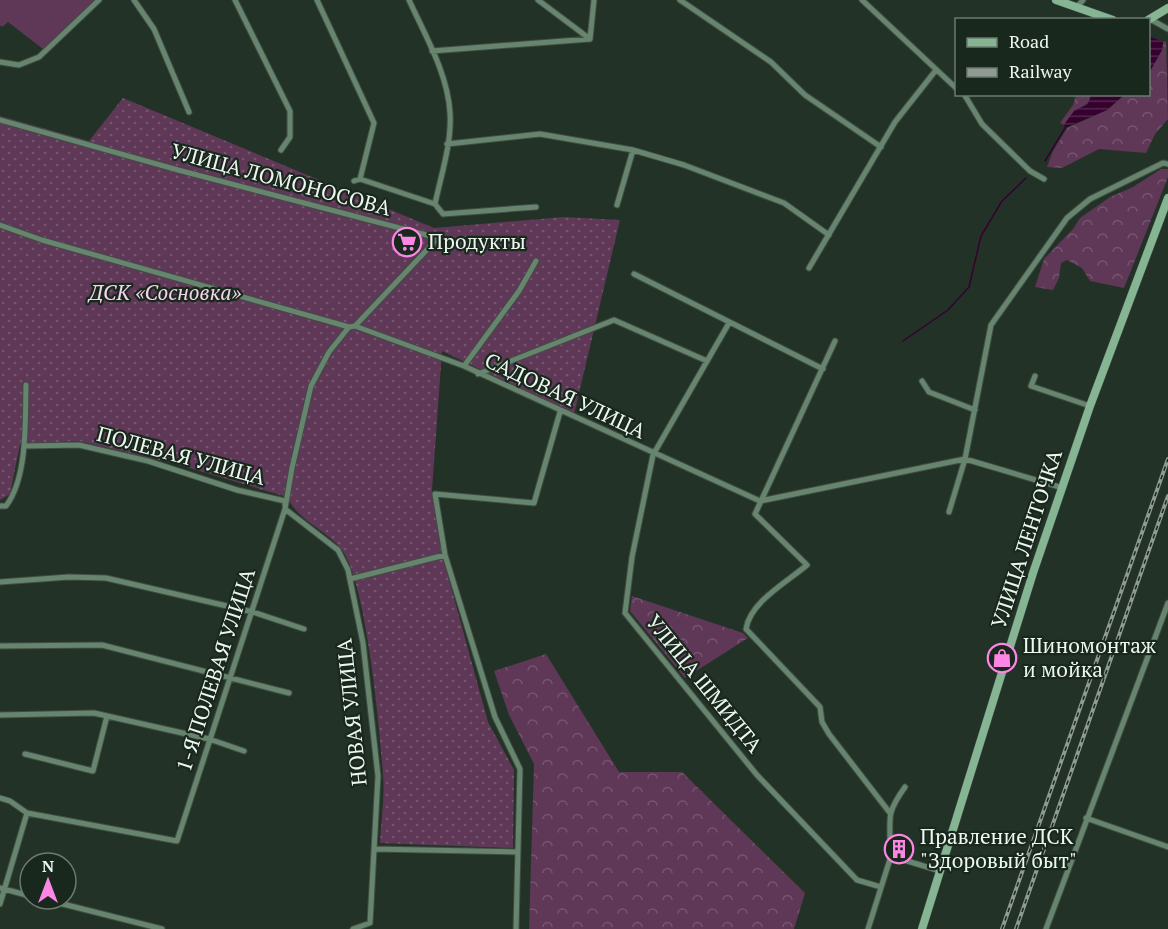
<svg xmlns="http://www.w3.org/2000/svg" width="1168" height="929" viewBox="0 0 1168 929" font-family="'PT Serif',serif">
  <defs>
    <pattern id="forest-crowns" width="20" height="18" patternUnits="userSpaceOnUse" patternTransform="scale(1.5)"><rect width="20" height="18" fill="#5f3757"/><path d="M2 6a3 3 0 1 1 6 0M12 15a3 3 0 1 1 6 0" fill="none" stroke="#76556f"/></pattern>
    <pattern id="garden-dots" width="8" height="8" patternUnits="userSpaceOnUse" patternTransform="scale(1.5)"><rect width="8" height="8" fill="#5f3757"/><path d="M2 2h.1M6 6h.1" fill="none" stroke="#76556f" stroke-width="1.8" stroke-linecap="round"/></pattern>
    <pattern id="water-rules" width="6" height="5" patternUnits="userSpaceOnUse" patternTransform="scale(1.5)"><rect width="6" height="5" fill="#36002f"/><path d="M0 2.5h6" fill="none" stroke="#53264d"/></pattern>
  </defs>
  <rect width="100%" height="100%" fill="#233227"/>
  <path fill="#5f3757" d="M0,0H95L43,49L8,22L2,27L0,25Z"/>
  <path fill="url(#forest-crowns)" d="M1166,41L1168,119L1155,134L1146,153L1099,149L1062,168L1047,167L1053,151L1067,128L1107,110L1124,95L1148,94L1149,73L1162,50L1163,42Z
    M1076,95H1091C1089,107 1082,105 1074,112C1070,115 1067,121 1064,125L1060,123L1073,105Z
    M1161,169H1168V177L1124,288L1090,281L1082,268L1067,260L1061,263L1059,278L1053,290L1035,287L1044,259L1073,229L1080,218L1110,197L1133,187Z
    M632,596L743,633L748,638L685,678L630,611Z
    M546,654L619,772H682L805,893L794,929H529L534,764L509,715L494,671Z"/>
  <path fill="url(#garden-dots)" d="M123,98L434,228L564,217L620,220L574,414L442,351L432,490L442,554L488,722L514,770L513,848L380,843C381,821 385,797 383,775C380,730 366,581 342,550C326,529 299,522 287,497L176,464L79,441L20,444L10,494L0,500V116L89,141Z"/>
  <path fill="url(#water-rules)" d="M1149,36L1163,42L1162,50L1149,73Z
    M1091,95H1124L1107,110L1065,128L1064,125L1074,111L1088,104Z"/>
  <g fill="none" stroke-linecap="round" stroke-linejoin="round">
    <path stroke="#36002f" stroke-width="1.5" d="M1045,161L1065,128
      M903,341L948,310L969,287L981,236L1002,201L1026,178"/>
    <g stroke="#3f4d43" stroke-width="7">
      <path id="street" d="M134,0L154,29L189,112
        M235,0L290,111V137L281,150
        M317,0L374,123L360,179L354,181
        M409,0C425,35 448,74 450,113C452,143 441,175 435,204
        M538,0L590,39
        M680,0L771,62L805,95L881,147
        M862,0L956,88
        M1076,8L1083,0
        M1150,19L1168,29
        M432,51L590,39L594,0
        M0,62L19,65L39,57L99,0
        M964,94L982,124L1030,171L1044,179
        M0,120L178,170L438,238L355,326L349,327L329,352L311,386L292,468L285,509L177,841L27,813L10,801L0,798
        M447,144L540,134L633,150L684,165L784,203L829,235
        M360,179L435,204
        M435,204L443,214L536,207
        M617,205L633,150
        M0,225L42,240L349,327
        M809,268L895,122L936,70
        M634,274L823,369
        M729,323L653,455L632,557L625,613L757,775L857,880L881,887
        M355,326L464,366L760,501
        M835,341L755,514L807,565C787,582 750,602 746,629L820,707L822,722L829,734L890,813
        M464,366L519,291L536,261
        M478,374L614,320L707,361
        M1035,376L1031,386L1090,406
        M922,381L929,392L975,410
        M24,446L79,445L148,461L237,490L285,501V505
        M760,501L965,459L1063,488
        M0,506H6C28,477 25,420 26,385
        M285,509L338,550L348,570L363,643L378,776L370,923L353,929
        M949,512L965,459L991,325L1067,218L1090,199L1163,163L1168,164
        M350,579L445,555
        M0,582L69,577L106,578L253,612L304,629
        M0,646L102,645L289,693
        M0,715L94,713L209,739L244,751
        M25,754L93,771L107,716
        M1086,818L1168,847
        M374,849L518,852
        M891,856L940,871
        M0,888L30,896
        M43,899L162,929
        M0,904L27,813
        M516,929L520,769L495,717L445,555L435,494L534,503L560,412
        M868,929L891,856C890,850 889,818 891,813C893,804 900,794 905,787
        M1046,929L1168,603"/>
    </g>
    <g stroke="#3f4d43" stroke-width="9">
      <path id="secondary" d="M1056,0L1113,20
        M1148,20L1168,8
        M922,929L1033,573L1090,406L1168,198"/>
    </g>
    <use href="#street" stroke="#67846e" stroke-width="5"/>
    <use href="#secondary" stroke="#86b593" stroke-width="8"/>
    <g stroke="#8f9b92" stroke-width="4">
      <path id="rail" d="M1002,929L1168,459
        M1016,929L1168,496"/>
    </g>
    <use href="#rail" stroke="#19281d" stroke-width="1.5" stroke-dasharray="4.5" stroke-linecap="butt"/>
  </g>
  <defs>
    <g id="supermarket-ring" transform="scale(1.5)"><circle r="9.5" fill="#19281d" stroke="#fc86e4" stroke-width="1.5"/><path d="M-6-5.5h2.5l.6 2H6L4.5 2H-2.5L-4.4-4H-6ZM-1.5 3.2a1.3 1.3 0 1 0 .1 0ZM3 3.2a1.3 1.3 0 1 0 .1 0Z" fill="#fc86e4"/></g>
    <g id="shop-ring" transform="scale(1.5)"><circle r="9.5" fill="#19281d" stroke="#fc86e4" stroke-width="1.5"/><path d="M-5-2.5h2.3a2.7 3.5 0 0 1 5.4 0H5L5.5 6h-11ZM-1.5-2.5h3a1.5 2.3 0 0 0-3 0Z" fill="#fc86e4"/></g>
    <g id="building-ring" transform="scale(1.5)"><circle r="9.5" fill="#19281d" stroke="#fc86e4" stroke-width="1.5"/><path d="M-4-6H4V6H1V3H-1V6H-4ZM-2.5-4.3h1.7v1.8h-1.7ZM.8-4.3h1.7v1.8H.8ZM-2.5-1h1.7V.8h-1.7ZM.8-1h1.7V.8H.8Z" fill="#fc86e4"/></g>
  </defs>
  <g fill-rule="evenodd">
    <use href="#supermarket-ring" x="407" y="242"/>
    <use href="#shop-ring" x="1002" y="658"/>
    <use href="#building-ring" x="899" y="849"/>
  </g>
  <g text-anchor="middle" stroke-width="4.5" stroke-linejoin="round" paint-order="stroke">
    <g font-size="21" fill="#edf6ef" stroke="#19281d">
      <text transform="translate(281 180) rotate(15)" y="7">УЛИЦА ЛОМОНОСОВА</text>
      <text transform="translate(565 396) rotate(25)" y="7">САДОВАЯ УЛИЦА</text>
      <text transform="translate(181 456) rotate(15)" y="7">ПОЛЕВАЯ УЛИЦА</text>
      <text transform="translate(1027 539) rotate(-72)" y="7">УЛИЦА ЛЕНТОЧКА</text>
      <text transform="translate(216 670) rotate(-72)" y="7">1-Я ПОЛЕВАЯ УЛИЦА</text>
      <text transform="translate(704 684) rotate(51)" y="7">УЛИЦА ШМИДТА</text>
      <text transform="translate(352 712) rotate(-96)" y="7">НОВАЯ УЛИЦА</text>
    </g>
    <g font-size="21" fill="#edf6ef" stroke="#19281d" text-anchor="start">
      <text x="428" y="249">Продукты</text>
      <text x="1023" y="653">Шиномонтаж<tspan x="1023" dy="24">и мойка</tspan></text>
      <text x="920" y="844">Правление ДСК<tspan x="920" dy="24">"Здоровый быт"</tspan></text>
    </g>
    <g font-size="21" font-style="italic" fill="#f7d3ee" stroke="#19281d">
      <text x="165" y="300">ДСК «Сосновка»</text>
    </g>
  </g>
  <rect x="955" y="18" width="195" height="78" fill="#19281d" stroke="#6e7a71" stroke-width="1.5"/>
  <rect x="967" y="38" width="30" height="9" fill="#86b593" stroke="#6e7a71" stroke-width="1.5"/>
  <text x="1009" y="48" font-size="18" fill="#edf6ef">Road</text>
  <rect x="967" y="68" width="30" height="9" fill="#8f9b92" stroke="#6e7a71" stroke-width="1.5"/>
  <text x="1009" y="78" font-size="18" fill="#edf6ef">Railway</text>
  <g transform="translate(48 881)"><circle r="28" fill="#19281d" stroke="#6e7a71" stroke-width="1.5"/>
  <path d="M0-4.5L10 22L0 15L-10 22Z" fill="#fc86e4"/>
  <text y="-9" font-size="16" font-weight="bold" text-anchor="middle" fill="#edf6ef">N</text>
  </g>
</svg>
